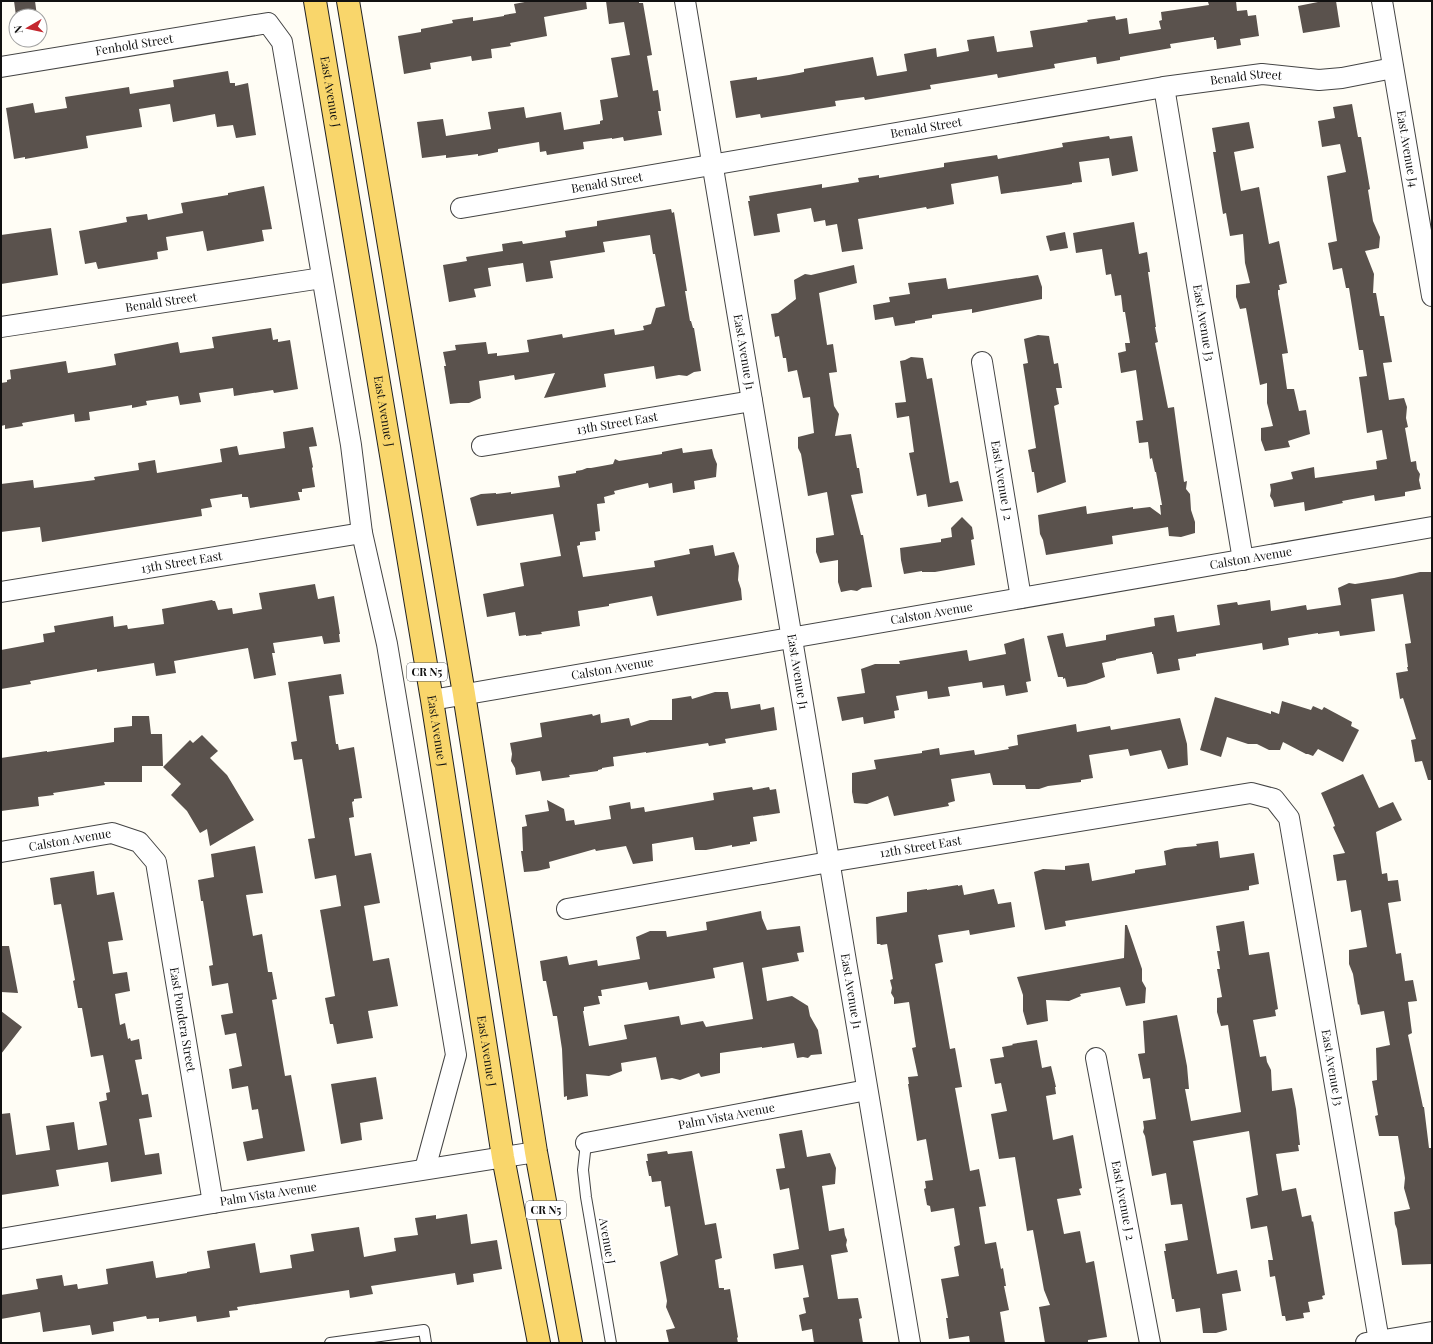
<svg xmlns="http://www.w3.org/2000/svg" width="1433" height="1344" viewBox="0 0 1433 1344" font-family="'Playfair Display',serif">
  <rect width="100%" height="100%" fill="#fffdf5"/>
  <path fill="#5a524d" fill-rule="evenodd" d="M14,1H35L37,16H16Z
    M530,1H586L587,9L544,17L547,36L510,43L511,46L491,49L492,58L472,61L471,56L430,63L431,69L404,74L398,36L421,32V29L453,23L452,20L473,17V21L504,16V15L516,13L514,4Z
    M606,1H639V3H643L652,55L647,56L653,91L658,90L661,111H658L662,135L624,141L623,137L612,139V138L583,142L584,149L547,155L546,151L540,152L539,142L498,149V152L478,156V154L446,158V155L422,158L417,122L443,119L446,136L491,129L488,112L524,107L526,118L561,112L564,130L600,124V121L603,120L600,100L618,97L611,58L630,55L624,22L609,24Z
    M1217,1H1236L1237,11L1247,10L1248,16L1256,15L1259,36L1240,39L1241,45L1217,49L1216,40H1214V37L1170,44L1171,48L1120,57V60L1097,64L1096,57H1094L1054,64L1055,68L998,78L997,74L973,78L930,85L931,89L865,100L864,97L835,101L836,106L761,118L760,114L736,118L730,81L757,77V80L789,75L804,72V69L873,57L877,76L907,71L904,54L936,48L937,57L969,51L967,40L994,36L997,52L1033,47L1030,31L1088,22L1087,20L1115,16L1116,20L1127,18L1129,34L1161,29L1159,21L1162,20L1161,12L1209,5L1208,2Z
    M1318,1H1336L1340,27L1303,33L1298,6L1318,2Z
    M228,71L230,83H235V86L248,83L256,135L236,138L233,125L217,127L215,114L173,122L170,104L139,109L142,127L86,136L88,148L25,159V157L14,159L6,108L33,103L35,113L67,108L65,97L129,87L130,94L142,92L174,87L173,80Z
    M1352,104L1358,137H1361L1370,189L1368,190L1373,221L1380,237L1379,248L1365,251L1374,274L1373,293H1376L1380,316H1384L1392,362L1383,363L1389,400L1404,398L1407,407L1406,418L1408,427L1405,428L1411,462L1416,461L1417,469L1420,474L1419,480L1421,489L1405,492V496L1375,501L1374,495L1342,501L1343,503L1305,511L1304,502L1274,507L1273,501L1270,496L1271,490L1270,484L1293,479L1291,472L1314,467L1315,478L1377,469L1376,461L1387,459L1382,430L1367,433L1359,377L1367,376L1363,350H1359L1349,288H1346L1342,268L1333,270L1328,243L1337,241L1327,176L1346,172L1340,144L1322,147L1318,121L1335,118L1333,107Z
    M1249,122L1254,148L1234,152L1241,191L1259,187L1269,244L1279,241L1287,283L1279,285L1280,290H1278V294L1288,353L1282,354L1287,389H1294L1299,411L1306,410L1310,434L1288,441L1290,447L1265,451L1261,440V428L1273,426L1267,403V383L1260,385L1246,308L1240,309L1236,297V285L1250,283L1245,263L1243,234L1230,236L1226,213L1223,214L1213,152H1216L1212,128Z
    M1109,136L1110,139L1132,136L1138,171L1112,176L1109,158L1079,162L1082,182L1072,183V184L1001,194L998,176L951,184L954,204L927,209L926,207L858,219L863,249L842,252L837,224L826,226L825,220L814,222L811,208L777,214L780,232L754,236L748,201H750L749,196L822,184V188L859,182L858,178L879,175V178L944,167V163L997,155L998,159L1063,147L1062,143Z
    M264,186L272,229L262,230L264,241L207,251L203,231L166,237L168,250L157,252L158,259L98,269L96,262L85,264L79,231L127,222L126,217L147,214L148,220L183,213L181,203L228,195V193Z
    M671,209L672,213L674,212L687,291H685L690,321H691L693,328H694L701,371L694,372L687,376L679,375L656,379L654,366L604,374L606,387L544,398L555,373L515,380L514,375L479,381L481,398L469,403H459L450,404L444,366H446L443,352L456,350L455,345L486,342L488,354L497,353V356L529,352L527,340L562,334L563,338L614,329L615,335L644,330L643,326L651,324L656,308L665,306L655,254H653L650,235L603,242L605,252L550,261L553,278L526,282L523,263L488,268L491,286L474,289L476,297L449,302L443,265L467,261L466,257L503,251L502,244L522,241L523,244L566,237L565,231L597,226V221Z
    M1134,222L1139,254L1147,252L1150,272H1148L1156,327H1155L1158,342L1155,343L1168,408L1174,407L1184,482L1187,481L1186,489L1190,494L1191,510L1195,522V533L1181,537L1169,536L1168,527L1112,536L1113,544L1046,555L1043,540L1040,534L1038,515L1086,506L1087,514L1133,507V509L1150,507L1161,515L1160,505H1162L1156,472H1155L1152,458L1150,459L1148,442L1139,443L1136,421L1143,420L1136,370L1121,373L1118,353L1126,351L1125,343H1130L1125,312H1123L1121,295L1115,296L1111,274L1106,275L1102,249L1076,253L1073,233Z
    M51,228L58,275L1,284V235Z
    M1065,232L1068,248L1050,251L1046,236Z
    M854,265L857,283L819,293L827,345L833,344L837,372L829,373L834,406L839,414L835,436L851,434L857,468H859L863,493L851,495L861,535H863L872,587L862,588L857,591L851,590L841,592L838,582V560L820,563L816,552V538L834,535L827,492L808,496L801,454L798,448V437L814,433L810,397L803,398L797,370L788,372L786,358H783L779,336L775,337L771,314L778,313L796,299L794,280L805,274L811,275Z
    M1038,275L1042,287V299L972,313V309L932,315V318L915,321V323L895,326L893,317L875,320L873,305L890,302L889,297L910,294L908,283L946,278L948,289Z
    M271,328L273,340L278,339V342L290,340L298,389L274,393L273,390L234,396L233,388L199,393L201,402L180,405L178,396L146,401L147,405L132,408V405L89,412L90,420L75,422L74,414L22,423L23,426L5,429V425L1,426V383L7,382V380L11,379L10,370L66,361L68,373L99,368L116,365L114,354L178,342L180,353L214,348L212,337Z
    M1038,335L1049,336L1054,364L1058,363L1062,388H1056L1059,404L1054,406L1066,482L1037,493L1034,472H1032L1028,450L1036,448L1023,364L1028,363L1024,339Z
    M911,357L923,358L927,379L932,378L950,483L958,481L963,501L928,507L926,494L917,496L909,453L914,452L909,416L897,418L895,403L906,402L900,361L905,360Z
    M313,427L317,446L309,447L313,467L312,468L315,487L302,489V492H298L300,500L250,508L248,497H242V494L210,499L212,507L201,509L202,516L42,542L40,527L1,532V484L33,480L34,488L95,480L94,477L139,470L138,463L155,460L157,473L222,462L220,449L237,446L239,455L285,448L283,432Z
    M682,448L683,453L712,449L714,457L717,464L716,477L694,481L695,489L673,493L672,483L649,488L648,483L614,491L615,494L604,497L605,503L597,504L600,531L595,532L596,540L580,542V545L577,546L583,577L655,567L654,561L690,554L689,549L713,545L715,556L734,552L739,566L738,580L741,589L742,600L657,616L652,596L609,604V606L578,611L580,626L541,632L542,634L526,636V635L519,636L515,612L487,617L483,594L524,586L520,563L561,556L553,514L477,526L470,498L481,494L496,493V494L511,492V494L560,487L558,476L576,473V471L582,470L587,468H591L613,464L615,459L619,461L662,454V452Z
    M962,517L972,527L974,539L971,540L975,565L935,572H922V571L904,574L901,560L900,548L941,542V539L952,537L951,528Z
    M1420,572H1432V780H1428L1422,761L1415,762L1411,740L1416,739L1403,698L1400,699L1396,673L1408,671L1407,667H1408L1405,644L1411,643L1403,594L1371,599L1375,631L1340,636L1339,631L1318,634V633L1288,638L1289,645L1263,650L1262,643L1196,654V656L1178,659L1180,670L1157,674L1153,654H1152V652L1116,659V660L1102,663L1105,677L1086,684L1067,687L1065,678L1063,679V677H1058L1047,636L1063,633L1066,647L1106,640V635L1155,626L1154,618L1174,615L1177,632L1220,625L1217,605L1237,602L1238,605L1270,600L1271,611L1306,605L1307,610L1341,605L1338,588L1349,583L1355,584L1394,578Z
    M315,584L318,599L334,596L340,634H339L340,642L324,644L322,636L273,643L275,653H272L276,675L254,679L248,648L174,661L176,673L156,676L154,663L97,672V669L30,681L31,684L1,689V650L44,642L43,634L55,632L54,626L113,616L114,627L127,625L128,629L164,624L162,609L212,600L213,601H215L218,610L232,608L233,614L262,609L259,593Z
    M1024,638L1031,681L1026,682L1028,692L1006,696L1004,685L983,688L982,682L948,687L950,696L928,699L927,691L896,696L899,710L894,711L895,718L864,724L863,717L842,721L837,697L865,693L861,669L875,664H900L899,661L967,650L969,661L1006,654L1004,644Z
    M341,674L344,694L329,696L336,744H338L339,750L354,747L362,798L354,799V801L352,802L354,817L349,818L355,856L371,853L380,903L364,906L373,961L389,958L398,1006L368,1011L373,1038L337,1044L333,1024H330L325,998L335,996L320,910L341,906L336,875L315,879L308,839L315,838L302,759L294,760L291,742L297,741L288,682Z
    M715,692H728L731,709L760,704L761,710L774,707L777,730L725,739L726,743L709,746L708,743L646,753V752L613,757L614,766L602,768V769L598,770V771L569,775L570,777L542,781L540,771L516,775L515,768L511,761L512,754L510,743L542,737L540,723L592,714L593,716L600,714L601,723L629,718L631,726L650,720H672V699L691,696L692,699Z
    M1215,697L1271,714V711L1279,714L1282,701L1311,710L1313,706L1322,710L1324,707L1352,722L1351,726L1359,730L1343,762L1318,749L1313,756L1308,754H1306L1283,742L1280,750H1269L1257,744H1248L1227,737L1221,757L1200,750Z
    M132,716H149L151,734H162L163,766H142V782H104L105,785L53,793L54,795L38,797L39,806L1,811V758L47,751V752L114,742V728L132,726Z
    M1180,718L1187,744L1188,765L1168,769L1161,750L1130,756L1128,749L1089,755L1093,778L1081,780V782L1048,786L1039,789H1026L1025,785H993L990,773L951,779L955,801L948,803L949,806L894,816L888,796L867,804L854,803L852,792V773L876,769L874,760L922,753V751L939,748L940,755L974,750L975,755L1009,749L1008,747L1018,745L1017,735L1076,724L1077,732L1110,726L1111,730Z
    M202,735L218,751L210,758L227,775L254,820L210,846L207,829L200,833L187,811L171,795L181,784L163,767L190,740L193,743Z
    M1363,774L1379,808L1393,802L1402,820L1376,832L1382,874L1387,873L1388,881L1398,880L1401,901L1388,903L1396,954L1401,953L1405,981L1413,980L1417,1001L1408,1002L1412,1033L1408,1035L1423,1107H1424L1429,1148H1432V1264L1402,1265L1397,1229L1395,1224L1394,1212L1410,1209L1404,1188L1405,1178L1398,1136H1379L1375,1116L1378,1115L1372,1081L1377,1080L1376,1048L1390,1045L1384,1011L1361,1015L1359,1004L1358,1005L1353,974L1349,964V950L1367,947L1361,910L1351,912L1346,880L1337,881L1333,855L1345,853L1333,827L1335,826L1332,818L1321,793Z
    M752,787L753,790L769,787L770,790L776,789L780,813L753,817L757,841L750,842V844L732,847V845L706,850H695L693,837L652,844L653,861L633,864L626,846L596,851L595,849L549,862L550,868L537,871L524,872L521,851H523L522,827L527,826L525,815L549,811L547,800L564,809L566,821L574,820L575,825L611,819L609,806L630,802L631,809L644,807L645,812L714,800L713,793Z
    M1218,841L1220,858L1254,853L1259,884L1249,886V890L1065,921L1066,926L1045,930L1034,872L1043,869L1065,870V866L1089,863L1092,881L1135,873V870L1166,865L1164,851L1175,848L1197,846L1196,844Z
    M255,846L263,893L246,895L253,936L262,934L268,972H272L277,999L272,1000L285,1076L291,1075L305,1151L247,1161L243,1142L263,1138L258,1109L252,1110L248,1086L232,1089L229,1069L242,1066L236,1033L225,1035L221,1015L233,1013L228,983L212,986L209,966L213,965L203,901H201L198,880L214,877L211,854Z
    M94,871L97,895L114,892L123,940L108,942L113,974L127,972L130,991L115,994L120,1025L125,1023L128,1039L130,1038L131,1041L139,1039L142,1059L135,1060L142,1095L148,1094L152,1117L139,1119L145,1155L159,1153L162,1174L111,1182L108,1162L56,1170L59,1186L1,1195V1114L10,1113L16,1155L50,1150L46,1126L74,1122L78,1150L107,1145L99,1102L107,1100L106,1093L110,1092L103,1055L91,1057L82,1008H78L73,981L75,980L61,904L54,905L50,878Z
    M958,885V886L962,885L964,895L994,889L998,904L1011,902L1015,927L970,935L969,930L938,935L943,962L935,964L950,1049L955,1048L962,1087L955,1088L970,1171L979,1169L986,1206L979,1207L985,1244L996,1242L1001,1269L1003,1268L1006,1286H1004L1009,1310L1000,1312L1005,1343H970L969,1336L949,1339L946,1318H948L941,1279L959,1276L954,1247L960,1245L954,1208L931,1212L930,1206L927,1205L924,1189L926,1188L925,1181L933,1180L926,1139L917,1141L908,1084H909L908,1077L918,1076L912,1048L916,1047L909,1002L894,1004V998L891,993L892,988L890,980L893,979L887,944L881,945L880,944H877L876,917L907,912V892L927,889V890Z
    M761,911L762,918L767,930L800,926L804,952L797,953L799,961L762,968L767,1001L792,996L808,1006L810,1016L818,1030L822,1054L811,1055L808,1058L803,1057L797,1058L794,1043L762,1048V1047L720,1053V1073L701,1077L699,1073L680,1080L672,1078L661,1080L656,1057L621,1063L622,1071L609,1076L586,1074L588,1096L567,1100V1096L564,1097L562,1049L557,1016H553L546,981H543L540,961L567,956L569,965L597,960L598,966L640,959L636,937L650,931H666L667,937L707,930L706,922ZM743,962L753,1019L706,1027L703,1021L681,1025L679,1016L624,1025L627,1039L589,1046L583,1011H584V1007L600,1004L598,996H602L601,990L647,982L649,990L715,978L713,968Z
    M1244,921L1249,955L1269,952L1278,1009L1275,1010L1276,1016L1253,1020L1260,1057L1266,1056L1267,1062L1271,1070L1272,1091L1292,1088L1296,1109L1300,1145H1298L1299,1151L1276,1154L1282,1191L1296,1188L1302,1217L1311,1215L1312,1222L1313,1221L1325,1295L1322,1296L1323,1299L1308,1302L1310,1312L1303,1313L1304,1318L1286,1321L1285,1316H1282L1275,1276L1270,1277L1268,1260H1273L1267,1226L1251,1229L1246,1198L1258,1195L1249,1131L1193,1141L1217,1274L1237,1270L1241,1291L1222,1294L1227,1330L1216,1333H1203L1200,1308L1176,1312L1174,1299H1172L1164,1251H1166L1165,1244L1188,1240L1182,1204L1171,1205L1166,1173L1152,1176L1145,1136L1143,1132L1144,1128L1143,1121L1156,1119L1150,1078L1143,1079L1138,1054L1145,1053L1143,1021L1177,1015L1187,1066L1189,1089H1185L1191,1121L1241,1112L1228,1025L1221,1026L1217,1012V998L1222,997L1217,969H1220L1217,951H1220L1216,926Z
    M1125,925H1127L1142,969V981L1146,988L1145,1003L1126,1006L1120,987L1080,994L1081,996L1069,1001L1046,1000L1048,1021L1027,1025L1023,1011V995L1017,977L1124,958Z
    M1,946H9L18,993L1,992Z
    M1,1011L22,1027L1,1054Z
    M1037,1040L1042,1068L1051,1066L1056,1087H1055L1056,1094L1046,1096L1053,1140L1073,1135L1082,1188L1079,1189L1081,1195L1057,1199L1064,1234L1080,1231L1086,1263L1094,1261L1107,1337L1088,1340V1343H1045L1039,1307L1050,1305L1044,1290L1033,1230L1027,1231L1015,1157L999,1159L991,1114L1007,1111L1001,1083L995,1084L990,1059L1004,1057L1002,1047L1013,1045L1012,1044Z
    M376,1077L383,1119L360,1123L362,1140L341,1144L331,1084Z
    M802,1130L807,1157L830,1153L836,1168L835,1184L822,1186L829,1231L844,1228L845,1235L847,1240L846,1245L848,1252L831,1255L838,1299L858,1298L862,1318L859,1319L863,1343H814L812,1329L802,1331L799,1315L806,1313L803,1298L809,1297L803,1265L775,1269L773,1254L799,1249L789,1188L780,1190L776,1169L785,1168L779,1134Z
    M667,1151L668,1154L692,1151L705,1225L716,1223L722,1258L715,1260L719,1288H724V1290L730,1289L738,1337L737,1338L738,1343H669L666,1330L675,1328L666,1307L667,1301L660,1262L678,1255L670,1206L665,1207L661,1181L652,1182L651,1176H649L646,1161H648L647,1154Z
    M467,1214L471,1244L497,1240L502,1269L473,1274L474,1282L457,1285L455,1273L371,1286L373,1294L350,1298L349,1290L237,1307L238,1310L229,1311L230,1317L197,1322L196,1316L159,1322V1318L147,1319L146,1316L113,1322L114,1331L92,1335L90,1325L43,1332L40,1312L1,1319V1295L38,1289L36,1279L62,1275L64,1286L77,1284L78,1289L108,1284L106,1269L153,1261L156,1278L187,1273V1272L210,1268L207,1251L255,1243L260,1273L292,1268L290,1255L314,1251L311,1234L359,1227L364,1257L396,1251L394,1238L418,1235L415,1218L436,1215V1219Z"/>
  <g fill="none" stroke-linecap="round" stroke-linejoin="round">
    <g stroke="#444" stroke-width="12">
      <path id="service" d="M586,1143L583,1170L586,1197L611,1343
        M330,1343L424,1330L426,1343"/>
    </g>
    <g stroke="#444" stroke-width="22">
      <g id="minor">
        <path id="s1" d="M685,1L910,1343"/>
        <path id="s2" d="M1382,1L1432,296"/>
        <path id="s3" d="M1,67L268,23L282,42L351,445L362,533L387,644L456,1055L425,1169"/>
        <path id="s4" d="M1164,87L1243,560"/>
        <path id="s5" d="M461,208L1164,87L1262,74L1319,80L1342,78L1393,68"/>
        <path id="s6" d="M1,327L322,278"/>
        <path id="s7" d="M982,362L1021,598"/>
        <path id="s8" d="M482,446L752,401"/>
        <path id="s9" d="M1,592L362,533"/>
        <path id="s10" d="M432,700L1432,527"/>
        <path id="s11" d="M1,852L112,833L139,842L156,862L213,1203"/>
        <path id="s12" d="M567,909L829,862L1251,793L1274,799L1289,818L1379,1341"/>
        <path id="s13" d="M1096,1058L1150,1343"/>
        <path id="s14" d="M586,1143L867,1090"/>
        <path id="s15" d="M1,1239L213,1203L536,1152"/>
        <path d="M1366,1343L1432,1332"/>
      </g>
    </g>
    <g stroke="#222" stroke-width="24">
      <g id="primary">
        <path id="s16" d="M315,1L432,700L503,1157L539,1343"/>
        <path d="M348,1L464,694L536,1152L571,1343"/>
      </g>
    </g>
    <use href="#service" stroke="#fff" stroke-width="10"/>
    <use href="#minor" stroke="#fff" stroke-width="20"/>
    <use href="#primary" stroke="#f9d66b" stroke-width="22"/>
  </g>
  <g text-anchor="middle" stroke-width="4" stroke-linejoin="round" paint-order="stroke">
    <g fill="#fff" stroke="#585858" stroke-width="1">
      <rect x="407" y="663" width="40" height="18" rx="3"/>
      <rect x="526" y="1201" width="40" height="18" rx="3"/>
    </g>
    <g font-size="11" font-weight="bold" fill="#111">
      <text x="427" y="676">CR N5</text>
      <text x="546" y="1214">CR N5</text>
    </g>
    <g font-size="12" fill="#111" stroke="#fff">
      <text dy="4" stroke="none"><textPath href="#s3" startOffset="135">Fenhold Street</textPath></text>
      <text dy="4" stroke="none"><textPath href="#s5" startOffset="796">Benald Street</textPath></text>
      <text dy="4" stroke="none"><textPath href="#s16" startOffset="92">East Avenue J</textPath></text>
      <text dy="4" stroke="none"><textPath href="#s5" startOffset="472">Benald Street</textPath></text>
      <text dy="4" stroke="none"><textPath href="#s2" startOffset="150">East Avenue J4</textPath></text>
      <text dy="4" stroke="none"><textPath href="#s5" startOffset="148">Benald Street</textPath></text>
      <text dy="4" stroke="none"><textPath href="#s6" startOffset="162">Benald Street</textPath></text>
      <text dy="4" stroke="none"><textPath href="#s4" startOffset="239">East Avenue J3</textPath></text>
      <text dy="4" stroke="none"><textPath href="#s1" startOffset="356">East Avenue J1</textPath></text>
      <text dy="4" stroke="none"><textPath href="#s16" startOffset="416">East Avenue J</textPath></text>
      <text dy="4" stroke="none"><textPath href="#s8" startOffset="137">13th Street East</textPath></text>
      <text dy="4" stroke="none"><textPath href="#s7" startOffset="120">East Avenue J 2</textPath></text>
      <text dy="4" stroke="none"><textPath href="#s10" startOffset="831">Calston Avenue</textPath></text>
      <text dy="4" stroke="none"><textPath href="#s9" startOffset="183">13th Street East</textPath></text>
      <text dy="4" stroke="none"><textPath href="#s10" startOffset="507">Calston Avenue</textPath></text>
      <text dy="4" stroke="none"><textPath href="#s10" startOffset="183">Calston Avenue</textPath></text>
      <text dy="4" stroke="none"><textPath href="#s1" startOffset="680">East Avenue J1</textPath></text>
      <text dy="4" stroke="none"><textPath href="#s16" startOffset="740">East Avenue J</textPath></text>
      <text dy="4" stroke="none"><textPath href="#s11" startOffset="70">Calston Avenue</textPath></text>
      <text dy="4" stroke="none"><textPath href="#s12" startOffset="359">12th Street East</textPath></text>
      <text dy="4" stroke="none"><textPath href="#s1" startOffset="1004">East Avenue J1</textPath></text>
      <text dy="4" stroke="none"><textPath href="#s11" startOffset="327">East Pondera Street</textPath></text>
      <text dy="4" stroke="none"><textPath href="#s16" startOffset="1064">East Avenue J</textPath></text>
      <text dy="4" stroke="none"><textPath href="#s12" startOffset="995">East Avenue J3</textPath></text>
      <text dy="4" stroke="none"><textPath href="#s14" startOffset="143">Palm Vista Avenue</textPath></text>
      <text dy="4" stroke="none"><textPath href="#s15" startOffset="271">Palm Vista Avenue</textPath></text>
      <text dy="4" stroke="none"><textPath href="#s13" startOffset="145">East Avenue J 2</textPath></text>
      <text transform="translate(607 1241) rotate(80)" y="4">Avenue J</text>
    </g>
  </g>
  <rect width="1433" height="1344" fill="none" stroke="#111111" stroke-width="4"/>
  <g transform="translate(28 28) rotate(261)"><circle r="19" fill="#ffffff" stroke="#a0a0a0"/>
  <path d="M0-3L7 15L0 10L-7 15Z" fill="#c4262e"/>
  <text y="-6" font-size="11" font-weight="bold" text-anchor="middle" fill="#111111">N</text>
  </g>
</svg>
